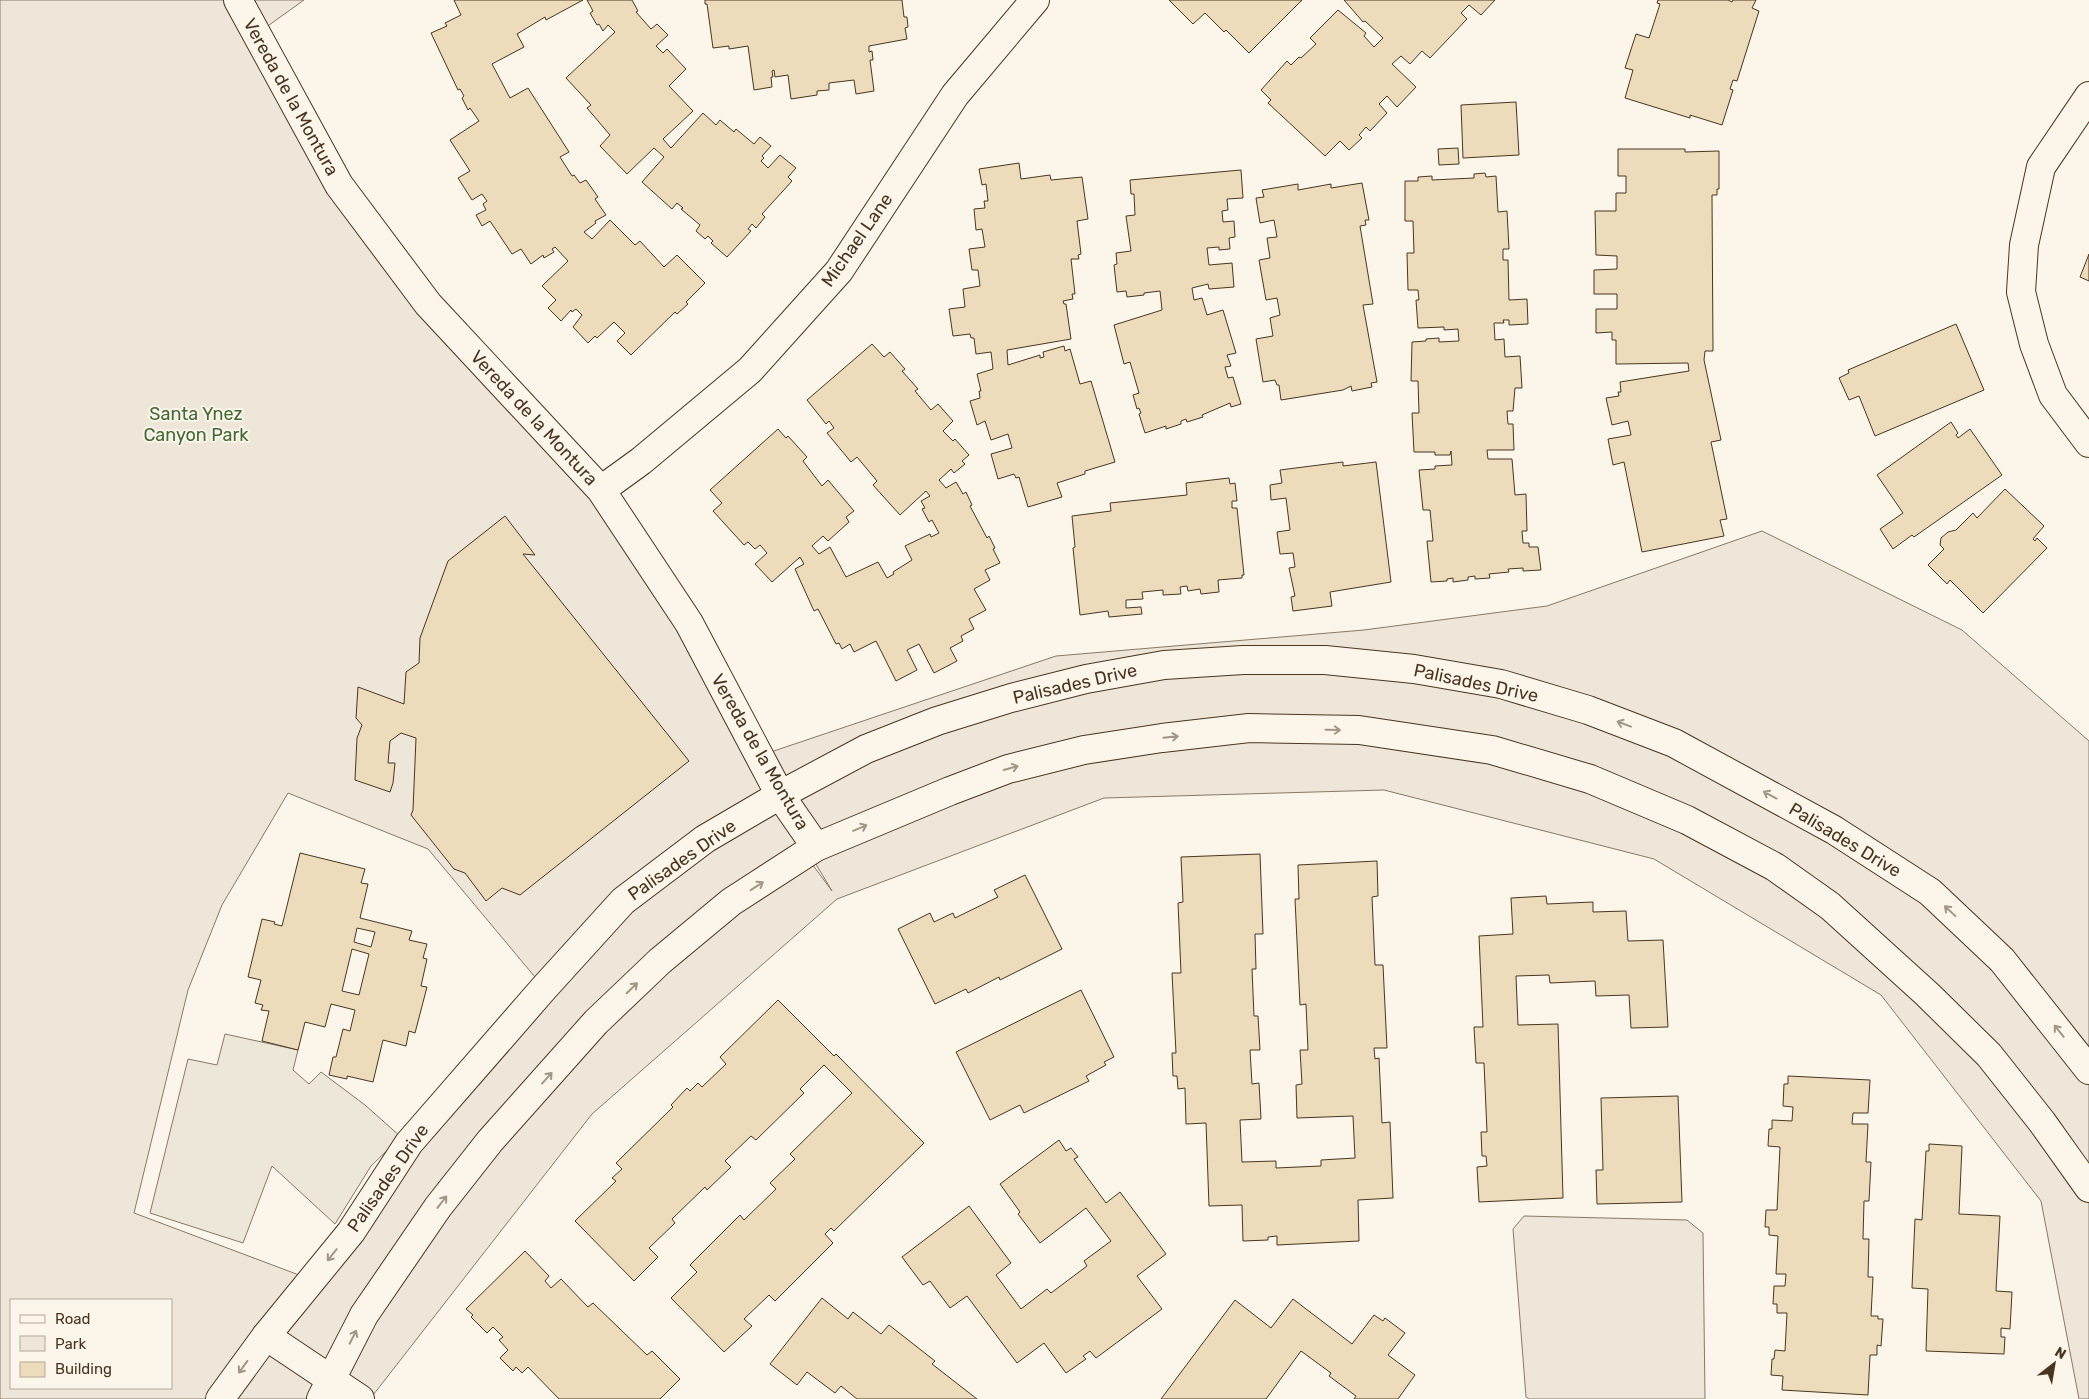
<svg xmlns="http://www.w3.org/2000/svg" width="2089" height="1399" viewBox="0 0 2089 1399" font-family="Rubik,sans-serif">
  <rect width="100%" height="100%" fill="#fbf6e9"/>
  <path fill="#ede6d9" stroke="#887966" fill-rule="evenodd" d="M0,0H304L251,38L423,311L424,320L592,499L680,630L753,758L1056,656L1364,630L1547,606L1762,531L1962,630L2089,741V1399H2079L2041,1201L1881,995L1654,859L1384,790L1104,798L837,899L592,1114L370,1399H0ZM288,793L428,849L540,983L299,1275L134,1213L188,990L222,905ZM780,804L832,891L807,857ZM11,1300H171V1388H11Z
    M1524,1216L1687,1220L1703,1233L1705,1399H1529L1526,1397L1513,1229Z"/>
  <path fill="#ede7d9" stroke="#887966" d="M225,1034L298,1050L293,1070L309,1084L321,1072L365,1105L401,1137L371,1166L335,1224L272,1166L243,1243L150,1213L188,1059L217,1065Z"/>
  <path fill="#ecdcbc" stroke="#4a3520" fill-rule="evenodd" d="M454,0H583L546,20L545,17L517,34L524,47L492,64L510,98L528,88L569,152L560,157L572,176L574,175L580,183L586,180L598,197L595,199L606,215L595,221L596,223L584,232L592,239L610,220L635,245L640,241L664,267L677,255L705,283L686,302L688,304L677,314L675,312L631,355L617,341L625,333L614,322L597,338L595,336L588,343L573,327L582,315L576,309L572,312L571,310L561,321L548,308L556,300L542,286L568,261L555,247L552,249L554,252L544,258L543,255L531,264L521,249L512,254L490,221L482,226L476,215L486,210L483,204L487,201L482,194L472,200L458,178L470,171L450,140L479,121L470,108L468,110L462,98L464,96L460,89L458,90L431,33L447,26L445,23L461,15Z
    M587,0H632L638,11L636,12L651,29L657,24L668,35L656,46L663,53L667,49L686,69L669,86L693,111L663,139L671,148L703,113L716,125L720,120L734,132L736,129L754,144L760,137L771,146L762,156L764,158L761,161L768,168L780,155L796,168L788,177L792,181L762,214L765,217L756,228L752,224L748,229L751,231L727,257L711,243L713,241L708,236L705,239L696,231L700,225L681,209L683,208L677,203L672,209L642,182L664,157L654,148L627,174L600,146L610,135L587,108L591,105L566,78L615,32L608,25L603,31L599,24L597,25L590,13L593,11Z
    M705,0H902L904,17H907L908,27L905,28L907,39L869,46V52L872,51L873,60H870L874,91L856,94L854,80L829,83V90L817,91V95L791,99L788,75L775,77L774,70L772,71L773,77H771L772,87L754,90L748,46L729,49V46L713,48L707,4H705Z
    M1169,0H1302L1249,53L1226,30L1224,32L1205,13L1193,24Z
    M1344,0H1495L1481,15L1469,5L1461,13L1467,19L1430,58L1422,51L1410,64L1401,56L1392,64L1416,87L1397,107L1387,96L1379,104L1387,113L1370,131L1366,127L1359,135L1362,138L1349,150L1340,141L1325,156L1268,103L1271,100L1261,90L1287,61L1291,65L1299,57L1301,58L1316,44L1310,38L1338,10L1366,33L1364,36L1374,47L1383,38L1365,21L1363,22Z
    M1658,0H1728L1732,2L1733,0H1756L1752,8L1759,11L1737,81L1733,80L1730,89L1733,90L1722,125L1690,115V118L1625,98L1633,70L1625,68L1636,34L1649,38L1660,4L1657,3Z
    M1516,102L1519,155L1463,158L1461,105Z
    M1458,148L1459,164L1439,165L1438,149Z
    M1618,149H1685V152L1719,151V189H1717V195H1712L1713,351H1705L1704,360L1721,440L1711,442L1727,519L1720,520L1724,536L1642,552L1624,462L1613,465L1608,439L1631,435L1628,421L1612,425L1606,398L1619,396L1618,392H1621L1620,382L1689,371L1688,363L1616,364V340H1612V332L1596,333V309H1617V294H1594V270L1617,269V256L1596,255L1595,211H1616V193H1626V176H1618Z
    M1019,163L1021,179L1050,175L1051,180L1082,177L1088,219L1077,221L1081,254L1078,255L1079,259H1071L1075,294H1072L1073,299L1063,301L1064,304H1066L1071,339L1007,350L1008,365L1040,355V358L1044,357L1043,352L1064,346L1065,351L1070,349L1080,384L1091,381L1115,462L1085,471V474L1057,483L1062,497L1028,507L1019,477L1016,478L1014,474L998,479L991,454L1012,448L1008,434L991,440L985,421L977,425L970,401L980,398L979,391H981L977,374L993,369L991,352L976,354L974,338H971L970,334L953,336L949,309L965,307L963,289L980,286L978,270H972L969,249L985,247L982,229L976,230L974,209L985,208L984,201H988L986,184L982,185L979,169Z
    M1241,170L1243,198L1227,199L1228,210L1222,211L1223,222L1234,221L1235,237L1229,238L1230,249L1219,250V247L1207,248L1209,265L1232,263L1234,287L1209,289L1208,284L1192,288L1194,300L1202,298L1207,315L1223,310L1236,353L1227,355L1231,366L1225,367L1228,378L1233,377L1241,404L1231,407L1230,403L1202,415L1203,417L1187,422L1186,419L1181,421V424L1166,429V426L1145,433L1139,414L1141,413L1139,408L1137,409L1133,395L1139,393L1130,362L1124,364L1114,325L1162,310L1160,291L1144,293V295L1127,297L1126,291L1117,292L1114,265L1117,264L1116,253L1131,251L1126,216L1135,215L1134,194H1131L1130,180Z
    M1485,173L1486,177L1496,176L1498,212L1507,211L1509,249H1503V260H1508L1509,300L1527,299L1528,324L1509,325V320H1503L1504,323H1494L1495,340L1504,339L1505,357L1520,356L1522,388H1515L1513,411H1507L1508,424H1513L1514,450H1487L1488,459H1512L1515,495L1526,494L1527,531H1522L1523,543H1529V547H1538L1541,570L1523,571V568L1508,569L1509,572L1489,574L1490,578L1475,579V576L1468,577V580L1453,582V578L1447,579V581L1431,582L1427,541H1433L1430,510H1423L1419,470L1435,469V466L1452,465L1451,451L1450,455H1435V452H1414L1412,413H1419L1418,381H1411L1412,342L1426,341V339L1439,338V342L1459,341L1458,329L1444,330V327L1418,328L1416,300H1419L1418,290H1408L1407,253H1414L1413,221H1405V181H1418V177L1432,176V180L1474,178V174Z
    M1362,183L1369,220H1365L1366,225L1360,226L1373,304L1363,305L1377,382L1371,383L1372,387L1352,391L1351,386L1343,390L1281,400L1279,385H1277L1275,380L1263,382L1256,339L1273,336L1270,318L1280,315L1277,298L1266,300L1259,260L1270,258L1267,238L1277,237L1274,220L1260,223L1256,198L1264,197L1262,190L1298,184V190L1331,184V188Z
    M2089,254V281L2080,277Z
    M1956,324L1984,390L1875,436L1859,396L1849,400L1839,378L1849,373L1848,370Z
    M872,344L884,357L890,352L905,369L902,371L918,389L915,391L931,410L938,404L953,421L943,431L953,441L955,439L969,455L962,461L965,464L954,473L951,469L939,480L946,488L956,482L963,494L966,492L972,505L970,506L987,538L989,536L995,548L993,549L1000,563L985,570L990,580L974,589L986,610L969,619L974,629L961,636L963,641L950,648L957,661L934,673L919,644L907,650L917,670L896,681L876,641L854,652L850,644L842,649L839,643L836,644L818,609L814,611L795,569L804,564L800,557L772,582L755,564L767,553L760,545L755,549L748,542L744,545L713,511L722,503L710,490L778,429L786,438L788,436L807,457L803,461L822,486L828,480L854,511L846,517L849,522L828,541L823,536L812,546L819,554L830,547L846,577L878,562L887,578L894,574L893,572L912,560L905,546L930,534L931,537L939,533L932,520L929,522L922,509L925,508L921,501L930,496L926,491L900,515L873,485L877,481L857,457L851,462L827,433L834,428L829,421L826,424L807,400Z
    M1951,422L1958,433L1956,435L1958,438L1970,429L2002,475L1914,537L1912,535L1893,549L1880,529L1903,513L1877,475Z
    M1343,462V466L1376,462L1391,582L1330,592L1332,606L1293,611L1291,597L1295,596L1289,568L1295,567L1293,553L1280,554L1277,532L1290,530L1286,498L1271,500L1270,485L1282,483L1280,470Z
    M1229,478L1230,484L1235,483L1237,501H1232V508H1237L1244,575H1242V578L1218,580L1219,592L1201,594L1200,589L1188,591L1187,586L1180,587L1181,594L1163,595V590L1142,592L1143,599L1126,600V608L1141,607L1142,614L1109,617L1108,611L1080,615L1073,548L1075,547L1072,516L1111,511L1110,503L1187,495L1186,483Z
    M2005,489L2044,526L2033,539L2035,541L2037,538L2047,548L1983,613L1950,580L1947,584L1928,565L1944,549L1940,545L1941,538L1948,532L1956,530L1973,513L1977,518Z
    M505,516L535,555L523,554L689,761L520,895L502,888L486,901L465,873L454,869L411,815L413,810L416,738L401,733L390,741L388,763H395L393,783L390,792L355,780L357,738L362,725L356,718L358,687L404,704L406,672L419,663L420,638L448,561Z
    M300,853L365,869L361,883L368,884L360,918L412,931L409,940L427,944L423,958L427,959L421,986L427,987L415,1033L409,1031L406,1046L383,1040L373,1082L347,1076V1079L329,1075L333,1057H336L343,1029L350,1031L355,1010L331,1004L325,1027L305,1022L298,1050L262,1041L269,1011L261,1010L263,1005L255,1003L261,980L248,977L262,919L275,922L274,924L282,926ZM357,928L375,932L371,947L354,942ZM352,949L369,954L359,995L342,991Z
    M1260,854L1263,934H1255L1256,969H1252L1254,1016H1258L1260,1050H1250L1252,1084L1259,1083L1261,1119L1240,1120L1242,1162L1276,1161V1168L1321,1166V1160L1355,1158L1353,1116L1297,1118L1296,1085L1302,1084L1300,1050H1308L1306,1004L1300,1005L1295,899H1299L1298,865L1377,861L1378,896L1372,897L1375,965H1383L1387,1048H1374L1375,1059L1379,1058L1382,1123L1390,1122L1393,1198L1358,1200L1359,1241L1277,1245V1236L1268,1237V1240L1243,1241L1242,1205L1209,1206L1206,1123L1186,1124L1185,1088L1178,1089L1177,1076H1173L1172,1053H1176L1172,973H1181L1178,903L1183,902L1181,857Z
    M1025,875L1062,949L1000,980L999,977L968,993L966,989L935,1004L898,929L930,913L934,922L953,913L955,918L998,897L994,890Z
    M1546,896L1547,904L1593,902V912L1626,911L1628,941L1663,940L1668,1027L1631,1028L1629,995L1596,996L1595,981L1550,983L1549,975L1516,976L1518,1025L1558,1024L1563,1198L1479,1202L1477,1167L1487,1166L1486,1156H1482L1481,1132H1487L1484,1063H1476L1474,1027H1483L1479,936L1513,934L1511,898Z
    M1081,990L1114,1057L1104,1062L1106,1065L1086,1076L1089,1081L1024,1113L1020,1105L990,1120L956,1052Z
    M778,1000L834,1056L836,1054L924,1143L834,1231L831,1228L825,1234L833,1243L775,1301L769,1295L744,1319L752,1326L724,1352L671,1298L697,1272L690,1265L740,1215L744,1220L776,1189L770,1183L795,1159L790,1154L852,1093L824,1065L800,1089L804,1093L756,1140L751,1136L725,1161L731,1167L707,1190L705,1187L672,1219L675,1223L649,1248L658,1257L634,1281L575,1221L616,1181L612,1178L622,1169L616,1163L673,1107L671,1105L687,1088L690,1091L698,1083L702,1087L726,1064L720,1057Z
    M1788,1076L1870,1080L1868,1113H1853L1852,1124H1868L1866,1162H1871L1869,1201H1864L1863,1239H1869L1868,1277H1873L1871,1316H1878V1319H1883L1881,1346L1877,1345V1355H1870L1868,1395L1782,1390L1783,1376L1771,1375L1772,1359H1774L1775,1350L1785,1351L1787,1313H1777V1304H1773L1774,1286H1785L1786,1274H1776L1778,1236L1769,1235V1227H1765L1766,1210H1777L1780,1147L1768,1146L1769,1129H1772V1120L1792,1121L1793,1107L1783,1106L1784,1084H1788Z
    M1678,1096L1682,1202L1597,1204L1596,1170H1603L1601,1098Z
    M1059,1140L1066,1151L1071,1148L1078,1157L1074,1159L1106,1203L1120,1192L1166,1254L1137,1276L1162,1309L1096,1358L1090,1351L1083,1356L1086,1359L1066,1373L1044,1343L1017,1363L967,1296L950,1308L930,1281L923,1285L902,1257L969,1206L1011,1263L996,1275L1021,1309L1047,1289L1051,1293L1087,1266L1084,1261L1111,1241L1086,1208L1040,1243L1018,1214L1020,1212L1000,1184Z
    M1929,1144L1962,1146L1959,1214L2000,1216L1996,1291L2012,1292L2010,1329L2001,1328V1337H2005L2004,1354L1926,1351L1928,1289L1912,1288L1915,1219L1922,1220L1926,1151H1929Z
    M525,1251L549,1276L545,1281L551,1288L561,1279L588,1307L593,1303L647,1355L652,1351L680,1379L660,1399H559L528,1367L522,1373L516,1367L513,1371L500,1358L508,1350L499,1340L503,1337L493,1327L487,1333L471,1317L473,1315L466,1309Z
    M822,1298L848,1319L853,1312L881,1334L889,1325L935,1361L932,1364L977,1399H857L841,1386L835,1393L807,1372L797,1385L770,1364Z
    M1293,1299L1352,1344L1374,1315L1383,1321L1385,1318L1405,1333L1388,1355L1415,1375L1398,1399H1354L1356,1396L1329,1376L1331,1373L1301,1351L1266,1399H1161L1235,1300L1271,1328Z"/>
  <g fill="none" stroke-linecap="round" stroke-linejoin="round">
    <g stroke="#4a3520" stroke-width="30">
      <path id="minor" d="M238,0L339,185L428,304L601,490L689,623L780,795L816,847
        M2089,96L2041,167L2024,245L2021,292L2034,344L2053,395L2089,443
        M601,490L641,461L750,370L839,271L955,95L1035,0
        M266,1336L360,1399"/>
    </g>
    <g stroke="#4a3520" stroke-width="30">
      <path id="tertiary" d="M220,1399L266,1336L351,1232L409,1143L544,988L623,901L705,839L780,795L866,749L937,721L1011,698L1086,679L1164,665L1243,660H1325L1414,669L1501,684L1588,710L1674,743L1834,830L1930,892L2002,960L2089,1070
        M321,1399L364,1315L438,1207L490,1141L596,1022L660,961L731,902L816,847L950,791L1008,769L1084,750L1162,738L1249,728L1359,730L1492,750L1590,779L1687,820L1775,867L1830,906L1927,994L1989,1055L2042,1122L2089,1188"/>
    </g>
    <use href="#minor" stroke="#fbf6e9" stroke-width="28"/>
    <use href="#tertiary" stroke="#fbf6e9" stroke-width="28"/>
  </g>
  <defs><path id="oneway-shaft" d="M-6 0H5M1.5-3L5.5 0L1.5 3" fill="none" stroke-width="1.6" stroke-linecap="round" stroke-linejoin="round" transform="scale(1.25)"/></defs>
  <g stroke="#a29684">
    <use href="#oneway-shaft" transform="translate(1624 724) rotate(-159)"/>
    <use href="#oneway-shaft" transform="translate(1333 730) rotate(1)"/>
    <use href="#oneway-shaft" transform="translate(1171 737) rotate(-6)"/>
    <use href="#oneway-shaft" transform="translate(1011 768) rotate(-16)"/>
    <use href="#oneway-shaft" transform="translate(1770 795) rotate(-152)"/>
    <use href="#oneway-shaft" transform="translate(860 828) rotate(-23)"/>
    <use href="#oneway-shaft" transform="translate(757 886) rotate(-33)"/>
    <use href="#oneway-shaft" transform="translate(1950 911) rotate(-137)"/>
    <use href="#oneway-shaft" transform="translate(632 988) rotate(-44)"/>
    <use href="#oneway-shaft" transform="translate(2059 1031) rotate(-129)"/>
    <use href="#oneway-shaft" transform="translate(547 1078) rotate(-48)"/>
    <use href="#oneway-shaft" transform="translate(442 1202) rotate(-52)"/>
    <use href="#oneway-shaft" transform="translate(332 1255) rotate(129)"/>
    <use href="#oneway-shaft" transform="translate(353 1337) rotate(-63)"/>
    <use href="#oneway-shaft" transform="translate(243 1367) rotate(126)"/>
  </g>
  <g text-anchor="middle" stroke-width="4" stroke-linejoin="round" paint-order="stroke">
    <g font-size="18" fill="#4a3520" stroke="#fbf6e9">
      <text transform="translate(291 97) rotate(61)" y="6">Vereda de la Montura</text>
      <text transform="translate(857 240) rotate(-55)" y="6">Michael Lane</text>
      <text transform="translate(534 418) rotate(47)" y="6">Vereda de la Montura</text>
      <text transform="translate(1476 683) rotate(12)" y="6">Palisades Drive</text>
      <text transform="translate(1075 684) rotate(-13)" y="6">Palisades Drive</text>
      <text transform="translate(760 752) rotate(60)" y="6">Vereda de la Montura</text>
      <text transform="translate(1845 840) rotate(31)" y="6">Palisades Drive</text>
      <text transform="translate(682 860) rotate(-35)" y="6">Palisades Drive</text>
      <text transform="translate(388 1178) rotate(-55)" y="6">Palisades Drive</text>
    </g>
    <g font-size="18" fill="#436837" stroke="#fbf6e9">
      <text x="196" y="420">Santa Ynez<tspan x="196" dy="21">Canyon Park</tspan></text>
    </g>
  </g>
  <rect x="10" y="1299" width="162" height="90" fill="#fbf6e9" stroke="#b4a999"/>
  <rect x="20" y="1315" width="25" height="8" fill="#fbf6e9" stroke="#b4a999"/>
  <text x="55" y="1324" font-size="15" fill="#4a3520">Road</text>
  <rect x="20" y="1336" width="25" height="15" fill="#ede6d9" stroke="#b4a999"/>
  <text x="55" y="1349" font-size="15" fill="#4a3520">Park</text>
  <rect x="20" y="1362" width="25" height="15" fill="#ecdcbc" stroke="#b4a999"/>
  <text x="55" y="1374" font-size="15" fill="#4a3520">Building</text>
  <g transform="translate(2054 1364) rotate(31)" stroke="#fbf6e9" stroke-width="4" paint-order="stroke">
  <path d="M0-4L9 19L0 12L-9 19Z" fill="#4a3520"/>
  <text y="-8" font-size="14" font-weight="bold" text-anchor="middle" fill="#4a3520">N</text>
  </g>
</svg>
